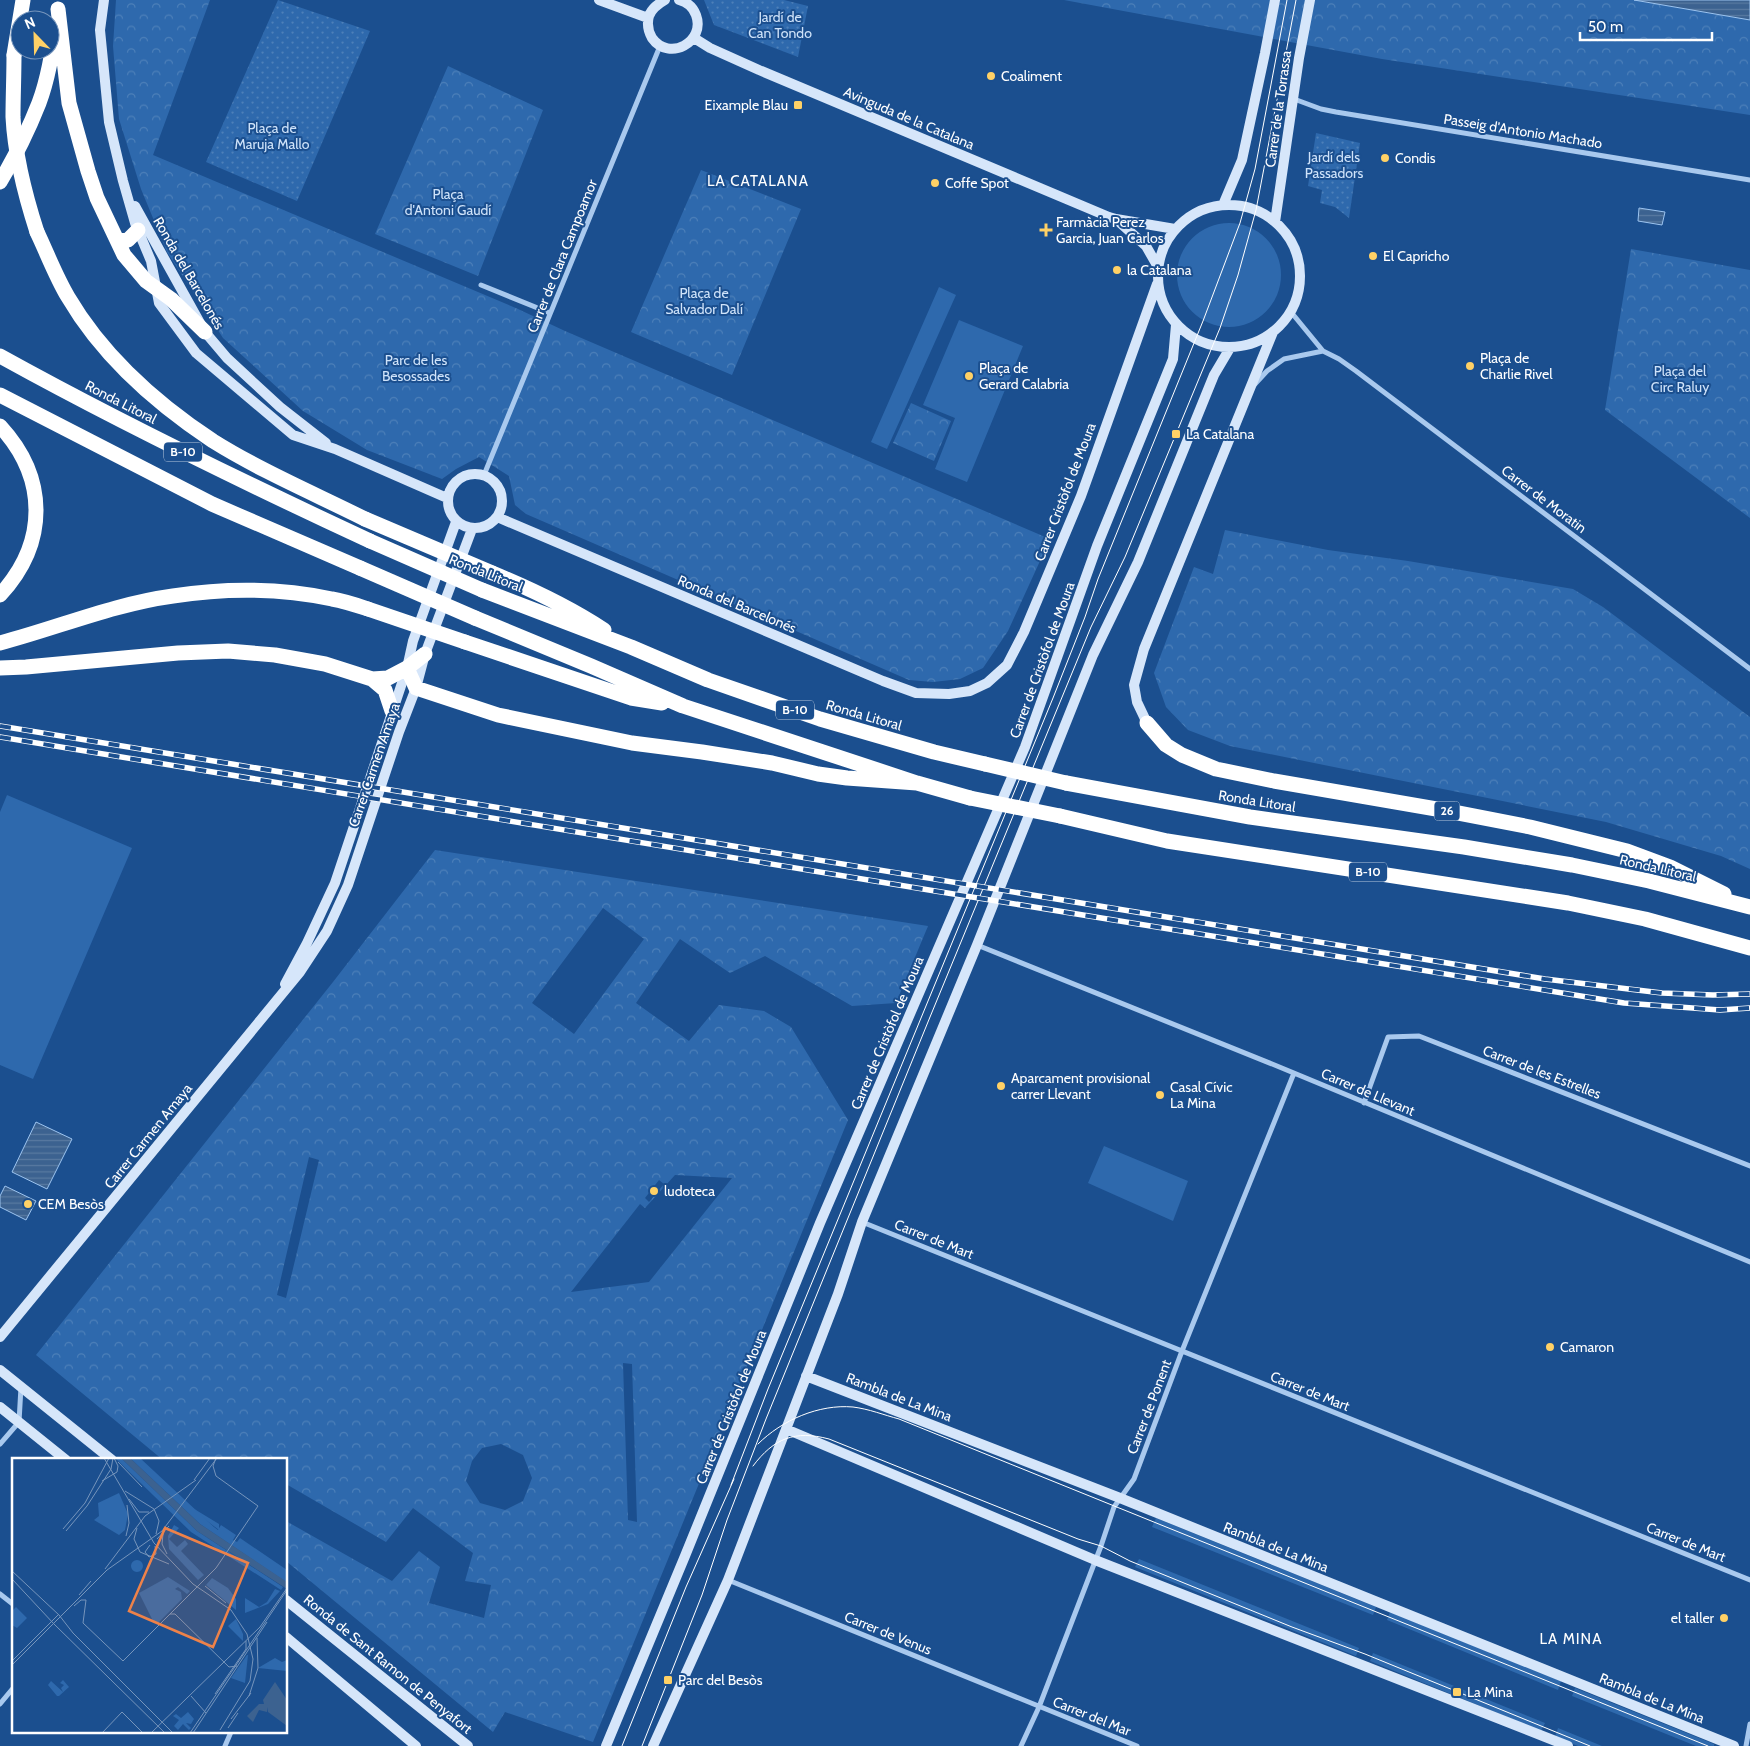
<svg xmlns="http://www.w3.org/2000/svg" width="1750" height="1746" viewBox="0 0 1750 1746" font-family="Cabin,sans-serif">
  <defs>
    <pattern id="park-crowns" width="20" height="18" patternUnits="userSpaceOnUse" patternTransform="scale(1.25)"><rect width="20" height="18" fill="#2e69ad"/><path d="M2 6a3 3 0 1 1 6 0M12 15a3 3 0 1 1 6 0" fill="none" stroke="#4d80b9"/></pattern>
    <pattern id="garden-dots" width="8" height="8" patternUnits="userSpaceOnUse" patternTransform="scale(1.25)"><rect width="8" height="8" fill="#2e69ad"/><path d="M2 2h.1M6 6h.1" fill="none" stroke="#4d80b9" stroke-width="1.8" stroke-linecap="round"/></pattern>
    <pattern id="water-rules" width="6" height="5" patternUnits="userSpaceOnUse" patternTransform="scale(1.25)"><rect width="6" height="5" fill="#3c6290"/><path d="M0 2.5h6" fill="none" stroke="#597aa1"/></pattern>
  </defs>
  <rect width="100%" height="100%" fill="#1b4f8f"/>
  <path fill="#2e69ad" d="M1177 275a52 52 0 1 1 104 0a52 52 0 1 1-104 0Z
    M939,287L956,295L887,449L871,442Z
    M959,320L1023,346L967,482L935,469L955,418L923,405Z
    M7,795L132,848L33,1079L0,1065V812Z
    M1104,1146L1188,1181L1173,1221L1088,1183Z
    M1156,1518L1376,1607L1373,1615L1152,1527Z
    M1139,1559L1359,1648L1356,1656L1135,1567Z
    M1390,1612L1561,1681L1558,1690L1387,1620Z
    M1373,1653L1545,1723L1541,1731L1370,1661Z
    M1575,1688L1714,1744V1746H1696L1572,1696Z
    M1558,1728L1602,1746H1578L1555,1737Z"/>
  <path fill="url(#park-crowns)" fill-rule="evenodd" d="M116,0H210L153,155L518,309L565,331L1050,539L1008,631L983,668L960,679L933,682L909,680L526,514L515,505L509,476L479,457L456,469L442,479L367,450L303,411L223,338L167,252L141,189L119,119L113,46Z
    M1064,0H1634L1750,20V115L1382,59Z
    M448,66L543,110L478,276L375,234Z
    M701,170L801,209L732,375L631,332Z
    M1631,249L1750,270V518L1605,410Z
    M911,403L951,421L934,461L893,443Z
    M1225,530L1328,550L1408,561L1573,589L1603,607L1750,717V869L1721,856L1606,822L1230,746L1188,730L1166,707L1154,673L1194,567L1213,574Z
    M435,850L928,926L896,1003L852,1006L765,956L730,973L680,939L636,1003L689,1041L719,1005L764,1011L791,1027L848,1120L593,1742L505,1712L493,1732L286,1561V1521L392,1581L419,1551L440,1567L429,1603L484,1618L491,1585L465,1581L473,1553L413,1508L386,1542L286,1484V1460H163L36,1355L333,982ZM603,908L644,939L574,1034L532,1003ZM309,1157L319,1160L286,1298L277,1295ZM675,1175L732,1178L649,1282L571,1292L640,1204L645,1208ZM659,1180L664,1184L649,1202L645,1198ZM623,1363L632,1364L637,1522L628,1520ZM501,1444L523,1455L532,1478L523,1501L505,1510L480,1503L466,1481L472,1461L482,1448Z"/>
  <path fill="url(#garden-dots)" d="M278,0L370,31L297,201L206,162Z
    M704,0H784L808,6L798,57L714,25Z
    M1316,133L1360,143L1349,218L1335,207L1320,203L1322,190L1308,186Z"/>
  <path fill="url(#water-rules)" stroke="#9cc4f0" d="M1634,0H1750V20Z
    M1639,208L1665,212L1662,225L1638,221Z
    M36,1122L72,1139L47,1189L12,1172Z
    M5,1186L36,1201L26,1220L0,1207V1196Z"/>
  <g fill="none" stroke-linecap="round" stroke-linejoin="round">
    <path stroke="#a9c9ee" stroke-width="5" d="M1294,99L1321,109L1336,112L1750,180
      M481,285L550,313
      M1291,312L1323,351L1339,359L1356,371L1750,669
      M1255,384L1267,371L1284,359L1323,351
      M484,475L660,46
      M977,945L1277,1066L1750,1262
      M1364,1103L1388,1037L1419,1036L1750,1166
      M862,1222L1750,1580
      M0,1444L19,1422L21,1387
      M728,1580L1137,1746
      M0,1594L14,1605
      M0,1704L14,1687
      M225,1746L231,1732
      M1021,1746L1039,1707L1101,1546L1114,1507L1134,1479L1182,1351L1294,1073
      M1746,1746L1750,1724"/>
    <path stroke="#d6e6fa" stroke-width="10" d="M104,0L100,30L109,122L123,181L135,223L151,261L159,303L196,353L293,435L335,449L447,498
      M599,0L648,18
      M665,0C658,4 652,8 649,16C647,23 648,31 652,38C669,62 706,42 696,15C693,7 687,2 679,0
      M694,38L710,48L759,70L1109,217L1116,219L1175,229
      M1158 276a71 71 0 1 1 142 0a71 71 0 1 1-142 0Z
      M1223,205L1242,160L1265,53L1275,0
      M135,206L205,332L227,358L280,407L326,443
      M1117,220L1146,246L1158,267
      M1275,222L1299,58L1310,0
      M448 501a27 27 0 1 1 54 0a27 27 0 1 1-54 0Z
      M497,517L883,681L916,693L949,694L970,691L987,683L1007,665L1024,632L1081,496L1157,284
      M1147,723L1137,702L1134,685L1144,649L1273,332
      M285,984L307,943L335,883L407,668L413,641L456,522
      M0,1337L300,972L327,931L348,885L399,732L416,688L425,654L472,529
      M0,1370L112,1460
      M806,1376L1120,1498L1734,1746
      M0,1407L66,1460
      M786,1429L1095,1560L1568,1746
      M286,1600L468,1746
      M286,1637L416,1746
      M606,1746L685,1556L820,1223L1025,747L1097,546L1173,359L1176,325
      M653,1746L728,1580L838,1294L862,1222L977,945L1093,655L1138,562L1214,375L1230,348"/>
    <path stroke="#fff" stroke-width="15" d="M58,9L69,103L88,171L97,198L124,255L146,281L171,299L205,332
      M14,55L23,0
      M0,182C15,157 28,131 39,103C48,79 52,53 56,27
      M37,232C47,253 56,277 68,297C102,355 157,404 213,441C261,471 315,494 365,519
      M118,241L128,240L138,230
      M0,356C121,423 245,483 370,541
      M0,395L212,504L360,568
      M0,426C48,478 48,543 0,595
      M492,573C531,589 569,607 604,630
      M482,590L631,647L708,680L820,719L934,752L985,764
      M475,618L591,666L683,706L917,783L970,798
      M465,642L631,698L662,703
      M0,643C57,628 114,604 173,596C225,588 280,588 332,599C344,601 356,605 368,609
      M0,668L26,667L178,653L228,651L275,655L325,664L372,679L388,678L407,668L425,654
      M407,668L416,688L498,715L632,743L702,752L772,763L818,774L847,778L917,783
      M372,679L385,690L392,711
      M1147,723L1166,745L1182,755L1216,769L1274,781L1448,811L1530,827L1627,851L1670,867L1724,894
      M1066,783L1250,817L1464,847L1572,865L1649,881L1750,907
      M1060,816L1167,841L1568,903L1645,919L1750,948"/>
    <path stroke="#fff" stroke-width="1" d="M758,1444C782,1420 819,1404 853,1407C869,1409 884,1415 899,1419L1708,1746
      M753,1466C774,1438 795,1430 829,1439L1078,1539L1101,1546L1130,1561L1292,1627L1365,1654L1590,1746
      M731,1485L768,1389L1053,698L1085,617L1098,579L1203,321L1240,223L1255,169L1287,0
      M622,1746L686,1587L734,1479
      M642,1746L702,1595L727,1520L766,1419L930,1017L1091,627L1125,557L1220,328L1238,275L1256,210L1296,0"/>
    <g stroke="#fff" stroke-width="5.5">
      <path id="rail" d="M0,726L1545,979L1662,993L1713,995L1750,994
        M0,737L929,890L1624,1003L1720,1010L1750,1008"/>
    </g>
    <use href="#rail" stroke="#1b4f8f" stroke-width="4" stroke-dasharray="11" stroke-linecap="butt"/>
    <path stroke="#fff" stroke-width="15" d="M14,55C14,76 13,97 13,117C15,157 25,195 37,232
      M365,519L492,573
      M370,541L482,590
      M360,568L475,618
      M368,609L465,642
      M985,764L1066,783
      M970,798L1060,816"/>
  </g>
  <g fill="#ffd166" stroke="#1b4f8f" stroke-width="2">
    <circle cx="991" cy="76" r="5"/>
    <rect x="793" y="100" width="10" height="10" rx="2.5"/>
    <circle cx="1385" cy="158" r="5"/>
    <circle cx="935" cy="183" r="5"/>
    <path d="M1043.5 222.5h5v5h5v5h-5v5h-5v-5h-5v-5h5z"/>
    <circle cx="1373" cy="256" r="5"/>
    <circle cx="1117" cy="270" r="5"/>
    <circle cx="1470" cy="366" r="5"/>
    <circle cx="969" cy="376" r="5"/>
    <rect x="1171" y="429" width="10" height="10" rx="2.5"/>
    <circle cx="1001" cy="1086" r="5"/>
    <circle cx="1160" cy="1095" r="5"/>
    <circle cx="654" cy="1191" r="5"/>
    <circle cx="28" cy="1204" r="5"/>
    <circle cx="1550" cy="1347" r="5"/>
    <circle cx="1724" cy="1618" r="5"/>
    <rect x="663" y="1675" width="10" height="10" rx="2.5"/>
    <rect x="1452" y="1687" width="10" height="10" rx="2.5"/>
  </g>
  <g text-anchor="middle" stroke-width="4" stroke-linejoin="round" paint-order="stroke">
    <g fill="#1b4f8f" stroke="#bbcadd" stroke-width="1">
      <rect x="164" y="442.5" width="38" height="19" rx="4"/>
      <rect x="776" y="700.5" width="38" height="19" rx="4"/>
      <rect x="1434.5" y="801.5" width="25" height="19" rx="4"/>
      <rect x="1349" y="862.5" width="38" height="19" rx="4"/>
    </g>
    <g font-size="12" font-weight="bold" fill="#fff">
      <text x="183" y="456">B-10</text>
      <text x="795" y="714">B-10</text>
      <text x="1447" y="815">26</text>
      <text x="1368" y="876">B-10</text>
    </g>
    <g font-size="14" fill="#cfe3fa" stroke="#1b4f8f">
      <text x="780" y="22">Jardí de<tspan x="780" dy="16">Can Tondo</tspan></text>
      <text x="272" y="133">Plaça de<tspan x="272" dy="16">Maruja Mallo</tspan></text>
      <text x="1334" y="162">Jardí dels<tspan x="1334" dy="16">Passadors</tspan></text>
      <text x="448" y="199">Plaça<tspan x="448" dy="16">d'Antoni Gaudí</tspan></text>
      <text x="704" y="298">Plaça de<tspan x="704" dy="16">Salvador Dalí</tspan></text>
      <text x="416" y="365">Parc de les<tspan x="416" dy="16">Besossades</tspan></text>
      <text x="1680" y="376">Plaça del<tspan x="1680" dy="16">Circ Raluy</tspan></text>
    </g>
    <g font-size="14" fill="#fff" stroke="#1b4f8f" text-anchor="start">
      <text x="1001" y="81">Coaliment</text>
      <text x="788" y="110" text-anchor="end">Eixample Blau</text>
      <text x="1395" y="163">Condis</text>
      <text x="945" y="188">Coffe Spot</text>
      <text x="1056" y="227">Farmàcia Perez<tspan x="1056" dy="16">Garcia, Juan Carlos</tspan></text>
      <text x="1383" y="261">El Capricho</text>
      <text x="1127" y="275">la Catalana</text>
      <text x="1480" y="363">Plaça de<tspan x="1480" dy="16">Charlie Rivel</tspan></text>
      <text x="979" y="373">Plaça de<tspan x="979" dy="16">Gerard Calabria</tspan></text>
      <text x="1186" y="439">La Catalana</text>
      <text x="1011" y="1083">Aparcament provisional<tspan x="1011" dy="16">carrer Llevant</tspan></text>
      <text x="1170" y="1092">Casal Cívic<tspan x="1170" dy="16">La Mina</tspan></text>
      <text x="664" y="1196">ludoteca</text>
      <text x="38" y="1209">CEM Besòs</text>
      <text x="1560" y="1352">Camaron</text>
      <text x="1714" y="1623" text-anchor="end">el taller</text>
      <text x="678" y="1685">Parc del Besòs</text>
      <text x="1467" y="1697">La Mina</text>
    </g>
    <g font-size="14" fill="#fff" stroke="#1b4f8f">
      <text transform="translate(1278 109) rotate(-82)" y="5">Carrer de la Torrassa</text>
      <text transform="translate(909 118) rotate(23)" y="5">Avinguda de la Catalana</text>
      <text transform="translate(1523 131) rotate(9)" y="5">Passeig d'Antonio Machado</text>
      <text transform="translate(562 256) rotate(-68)" y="5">Carrer de Clara Campoamor</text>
      <text transform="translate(189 273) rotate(60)" y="5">Ronda del Barcelonés</text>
      <text transform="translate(121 402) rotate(27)" y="5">Ronda Litoral</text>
      <text transform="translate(1065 492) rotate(-69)" y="5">Carrer Cristòfol de Moura</text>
      <text transform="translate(1544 499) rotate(37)" y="5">Carrer de Moratin</text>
      <text transform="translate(486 573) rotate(22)" y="5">Ronda Litoral</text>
      <text transform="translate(737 604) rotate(23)" y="5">Ronda del Barcelonés</text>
      <text transform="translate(1042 660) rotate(-70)" y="5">Carrer de Cristòfol de Moura</text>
      <text transform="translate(864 715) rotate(16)" y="5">Ronda Litoral</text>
      <text transform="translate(374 765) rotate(-71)" y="5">Carrer Carmen Amaya</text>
      <text transform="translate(1257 801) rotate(9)" y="5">Ronda Litoral</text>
      <text transform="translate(1658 868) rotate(13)" y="5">Ronda Litoral</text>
      <text transform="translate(887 1033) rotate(-67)" y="5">Carrer de Cristòfol de Moura</text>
      <text transform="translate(1542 1072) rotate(21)" y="5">Carrer de les Estrelles</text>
      <text transform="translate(1368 1092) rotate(23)" y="5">Carrer de Llevant</text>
      <text transform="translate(148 1136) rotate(-51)" y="5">Carrer Carmen Amaya</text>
      <text transform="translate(934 1239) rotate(22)" y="5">Carrer de Mart</text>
      <text transform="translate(1310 1391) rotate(22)" y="5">Carrer de Mart</text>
      <text transform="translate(899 1397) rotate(21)" y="5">Rambla de La Mina</text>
      <text transform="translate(731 1407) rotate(-68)" y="5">Carrer de Cristòfol de Moura</text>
      <text transform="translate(1149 1407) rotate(-69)" y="5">Carrer de Ponent</text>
      <text transform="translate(1686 1542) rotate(22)" y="5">Carrer de Mart</text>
      <text transform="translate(1276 1547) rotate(22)" y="5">Rambla de La Mina</text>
      <text transform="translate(888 1633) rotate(22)" y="5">Carrer de Venus</text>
      <text transform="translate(388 1664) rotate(39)" y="5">Ronda de Sant Ramon de Penyafort</text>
      <text transform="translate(1652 1698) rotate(22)" y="5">Rambla de La Mina</text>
      <text transform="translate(1092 1716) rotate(22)" y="5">Carrer del Mar</text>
    </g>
    <g font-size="15" letter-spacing="1" fill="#fff" stroke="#1b4f8f">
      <text x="758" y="186">LA CATALANA</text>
      <text x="1571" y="1644">LA MINA</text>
    </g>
  </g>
  <g transform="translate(12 1458)">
    <rect width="275" height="275" fill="#1b4f8f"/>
    <path d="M107,35L116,56L113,72L107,77L82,62L87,58L86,45ZM179,49L207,66V72L191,60ZM119 108a6 6 0 1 1 12 0a6 6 0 1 1-12 0ZM224,161L231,176V183L216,168ZM51,222L57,229L47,238H45L36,227L39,223L51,234L49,230L52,227L48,225Z" fill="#2e69ad"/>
    <path d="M103,0H109L185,73L271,129L269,132L179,74ZM118,0H128L202,69L206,72L209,67L224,77L221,82L225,84L228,80L275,112L274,124L188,66ZM162,67L167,70L157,81L165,89L173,82L176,86L169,93L192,117L186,122L157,91L156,78ZM156,119L178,133L175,136L166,129L163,131L169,134L170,141L146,165L141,163L127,135ZM200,120L216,130L224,141V152L194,127ZM263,131L268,133L256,146L233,155V140L247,149L255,144ZM4,149L15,160L5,170L0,167V153ZM236,197L233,225L219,220L235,197ZM263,200L270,204L275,202V213L246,210ZM176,254L182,261L179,266L174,265L179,270L177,272L171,266L166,272L162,268L167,262L161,258L164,256L169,260Z" fill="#2e69ad"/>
    <path d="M109,0H118L188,66L275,124V131L185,73ZM263,224L275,242V268L256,254L255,249V254L247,252L241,264L235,258L247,246H252L251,242Z" fill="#3c6290"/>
    <path fill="none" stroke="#7695bc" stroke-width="1" d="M92,0L142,85L181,126L219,152L235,176L241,201L238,223L208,272M106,4L130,29M182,22L198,0M90,23L105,14L106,8L102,0M113,33L142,51L147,63L144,76M117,41L127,54H137M125,70L122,81L128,94L157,106M51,71L73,45L97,0M54,73L75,48L99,11L101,0M151,76L150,86L155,96M114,78L117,65L115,47M145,81L157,68M138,87L133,94L137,99L144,96L143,88M93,111L133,58L184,22M0,113L47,157L61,175L161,275M0,121L42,166L153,275M193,128L214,145M67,137L79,123M62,148L69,142H74L71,165L111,203L204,110L246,48L204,18L201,8L204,0M158,156H163L217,209L225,208M0,203L47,156M0,207L95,112L150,73L205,0M203,236L234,191V183M179,238L194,255M237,238L246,210L245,180M219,261L239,235M216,270L226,255M90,275L110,254L131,275M139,275L248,169L275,130M178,275L275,132M181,275L255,164"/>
    <path fill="#ee8249" fill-opacity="0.15" stroke="#ee8249" stroke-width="2.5" d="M153,70L236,105L201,189L117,153Z"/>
    <rect width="275" height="275" fill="none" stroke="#fff" stroke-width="2.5"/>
  </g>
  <g transform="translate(35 35) rotate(337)"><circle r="24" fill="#1b4f8f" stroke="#7695bc"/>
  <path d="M0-4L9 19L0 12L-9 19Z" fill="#ffd166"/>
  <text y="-8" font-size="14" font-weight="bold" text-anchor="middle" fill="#ffffff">N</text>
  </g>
  <path d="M1580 32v8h132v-8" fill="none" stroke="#ffffff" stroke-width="2.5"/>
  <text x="1588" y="32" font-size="15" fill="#ffffff" stroke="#1b4f8f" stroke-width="4" paint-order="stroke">50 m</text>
</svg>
